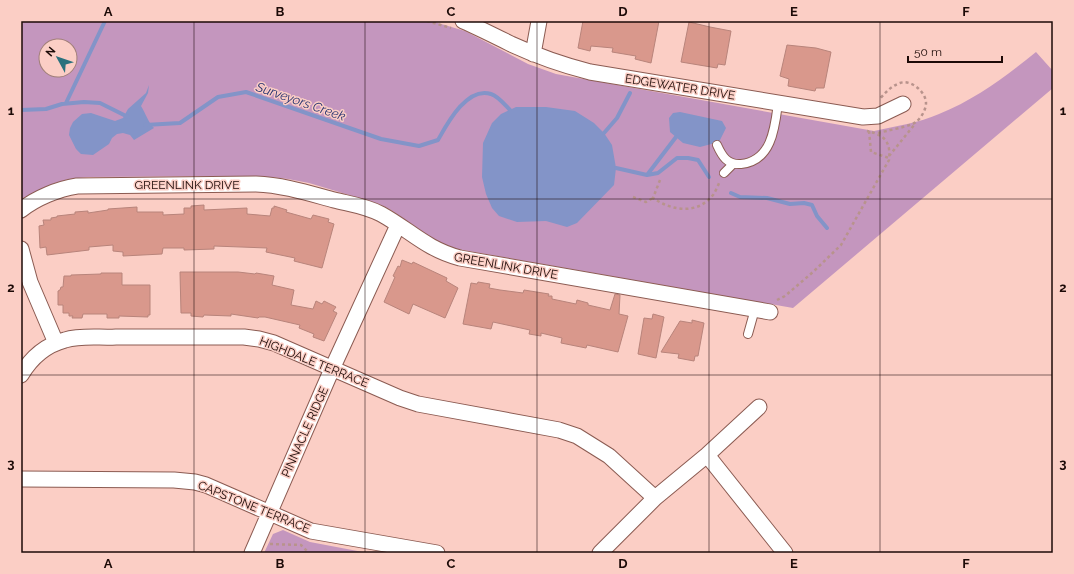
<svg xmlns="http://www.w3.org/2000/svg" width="1074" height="574" viewBox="0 0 1074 574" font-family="Raleway,sans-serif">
  <rect width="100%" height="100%" fill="#fbcec5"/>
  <path fill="#c496be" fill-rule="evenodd" d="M24,21H431L465,31L528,64L556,74L874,131C896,126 919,123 939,114C976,99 1006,76 1036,52L1053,71V88L793,308L457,249L444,245L432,238L391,210L379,204L309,183L288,179L271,177L242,176L88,177L69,179L55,183L21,199V26ZM46,46H70V70H46Z
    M283,530L310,542L368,553H264L273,534Z"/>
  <path fill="#8394c8" d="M149,85L148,93L141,106C146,114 148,122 154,128L134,140L130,135L123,133L117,134L112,138L109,144L93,155L81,154L76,149L69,135L70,128L73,122L82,114L91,113L115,121L123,118L128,109L146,93Z
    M516,107H546L575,111L594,123L604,133L612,145L616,168L614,185L577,223L567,227L546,221L517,222L499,216L492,208L486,194L482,177L483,143L492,123L501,114Z
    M680,112L722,121L726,128L719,142L700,147L683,143L670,132L669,118L673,113Z"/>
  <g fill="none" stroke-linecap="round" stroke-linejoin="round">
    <path stroke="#8394c8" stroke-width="4" d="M66,103L105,21
      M21,110L46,109L62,104L84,102L100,103L128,117
      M145,125L180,123L218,97L246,92L381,139L419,146L438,140C447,124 467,86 491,94C498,96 505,105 510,110
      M604,133L617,118L630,93
      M616,168L647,175L658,173L677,158H688L698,160L709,177
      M647,175L676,137
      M731,193L740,197L767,198L790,204L804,203L812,205L817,216L827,228"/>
  </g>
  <path fill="#d9988c" stroke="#b8847b" d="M583,21H659L651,63L635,59L636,56L612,52L613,48L591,46L590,51L578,48Z
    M689,22L710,27L731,31L725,65L718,64L717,68L681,62Z
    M787,45L816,48L831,52L824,88H816L815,91L788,86L789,79L780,76Z
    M204,205V210L247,208V214L270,216L272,208H274V206L287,210L286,212L311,219L313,215L329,219L328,222L334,224L322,268L294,261L295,258L266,252L267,248L214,246V249L184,250V248H163L162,254L123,256V252L113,251V245L89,247V250L47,255L46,247L40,248L39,226L44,225L43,220H51V218L57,217V216L75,214V212L88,211V213L108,210V209L137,207V212H163V215L184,214V208H191V206Z
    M402,260L412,264L413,262L447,278L446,281L458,288L445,318L413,304L409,314L384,302L395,277L393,276L398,266L400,267Z
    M180,272H238L255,274L256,273L274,276L272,285L294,290L291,305L313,309L316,301L322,304L324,301L336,307L333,311L337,313L324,341L313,337L314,334L299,328L300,325L265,317H259L258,318L231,314V316L204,315L203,317L191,316V313H181Z
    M101,273H122V285H150V315H148V317L119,316V318H107V314H83L82,318H72L73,316H69V313H63V305H58V291L60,290L61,287H63L64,276H71V275L101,274Z
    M478,282L490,284L489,288L500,290L523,293L524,290L549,294L548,296H552V299L576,304L577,300L588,303V305L610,310L615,294L620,295L619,314L628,316L618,352L587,345L586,348L561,343L562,338L541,333V336L529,334L530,330L493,322L491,329L463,324L471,283L477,284Z
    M653,314L664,317L656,358L638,354L644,318L652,319Z
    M692,320L704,323L698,356H695L694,361L678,358L679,354L661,352L680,321L692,323Z"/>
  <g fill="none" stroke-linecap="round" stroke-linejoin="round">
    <g stroke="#8b5b52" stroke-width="10">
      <path id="service" d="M717,145C722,156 727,165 741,164C772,161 775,127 778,103
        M724,173L733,164
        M748,334L755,309"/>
    </g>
    <g stroke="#8b5b52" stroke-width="17">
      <path id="minor" d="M463,21C479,28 495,36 511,44C537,56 563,65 590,72L863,117L878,116L903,104
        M533,54L539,21
        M21,210C36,198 58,189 77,186L256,184C283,185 308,193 334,200C350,204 366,206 381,214C410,230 426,249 460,258L770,312
        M21,249L30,282L56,343
        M21,375C31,358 46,345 65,340C81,335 100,338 116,337C159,337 202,337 244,337L259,339L274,343L400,398L418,404L559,430L577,436L609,456L655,498
        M707,455L785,553
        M21,479L174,480L195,482L206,485L311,531L437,553
        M252,553L332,369L398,225
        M600,553L655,498L707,455L759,407"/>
    </g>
    <path stroke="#b8938c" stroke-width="2.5" stroke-dasharray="3 3" stroke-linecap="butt" d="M427,21L451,28
      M869,131L871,152L889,158
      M878,133C885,131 912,126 916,122C921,118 926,110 926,103C926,92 911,79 900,83C891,86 885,93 879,100
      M889,156L915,124
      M660,180L653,198C672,211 697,215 713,195C716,191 718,185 720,181
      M633,197L646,202L653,198
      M777,300L785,296L813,272L841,245L889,160C891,142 885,135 867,131
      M270,544L301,545L309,553"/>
    <use href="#service" stroke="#fff" stroke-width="8"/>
    <use href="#minor" stroke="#fff" stroke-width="15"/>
  </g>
  <path fill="none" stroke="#1c0a07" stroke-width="1" stroke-opacity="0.55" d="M194,21V553M365,21V553M537,21V553M709,21V553M880,21V553M21,199H1053M21,375H1053"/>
  <g text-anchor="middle" stroke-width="3" stroke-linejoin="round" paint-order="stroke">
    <g font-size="12" fill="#1c0a07" stroke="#fbcec5">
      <text transform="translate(680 87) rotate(9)" y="4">EDGEWATER DRIVE</text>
      <text x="187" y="189">GREENLINK DRIVE</text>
      <text transform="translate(506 266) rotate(10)" y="4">GREENLINK DRIVE</text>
      <text transform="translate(314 362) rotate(22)" y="4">HIGHDALE TERRACE</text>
      <text transform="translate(305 432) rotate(-66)" y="4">PINNACLE RIDGE</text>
      <text transform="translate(254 507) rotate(22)" y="4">CAPSTONE TERRACE</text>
    </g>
    <g font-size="13" font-style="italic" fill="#243170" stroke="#fbcec5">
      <text transform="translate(301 101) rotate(19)" y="5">Surveyors Creek</text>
    </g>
  </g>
  <rect width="1074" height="574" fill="none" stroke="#fbcec5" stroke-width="44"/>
  <g transform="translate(58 58) rotate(310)"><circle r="19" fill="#fbcec5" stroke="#a28079"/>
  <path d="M0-3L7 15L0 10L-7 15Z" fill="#2a717d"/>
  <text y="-6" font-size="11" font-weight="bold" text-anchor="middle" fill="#1c0a07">N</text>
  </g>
  <path d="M908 56v6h94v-6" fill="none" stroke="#1c0a07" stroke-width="2"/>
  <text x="914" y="56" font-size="12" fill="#1c0a07" stroke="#fbcec5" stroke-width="3" paint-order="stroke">50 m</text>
  <rect x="22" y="22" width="1030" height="530" fill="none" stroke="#1c0a07" stroke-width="1.5"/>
  <g font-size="13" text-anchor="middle" font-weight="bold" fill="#1c0a07">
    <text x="108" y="16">A</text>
    <text x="280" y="16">B</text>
    <text x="451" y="16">C</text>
    <text x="623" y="16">D</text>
    <text x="794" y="16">E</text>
    <text x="966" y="16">F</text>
    <text x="11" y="115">1</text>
    <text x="1063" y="115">1</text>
    <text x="11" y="292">2</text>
    <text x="1063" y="292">2</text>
    <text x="11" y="468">3</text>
    <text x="1063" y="468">3</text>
    <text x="108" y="568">A</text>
    <text x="280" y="568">B</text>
    <text x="451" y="568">C</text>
    <text x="623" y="568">D</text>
    <text x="794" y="568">E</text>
    <text x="966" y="568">F</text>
  </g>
</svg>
